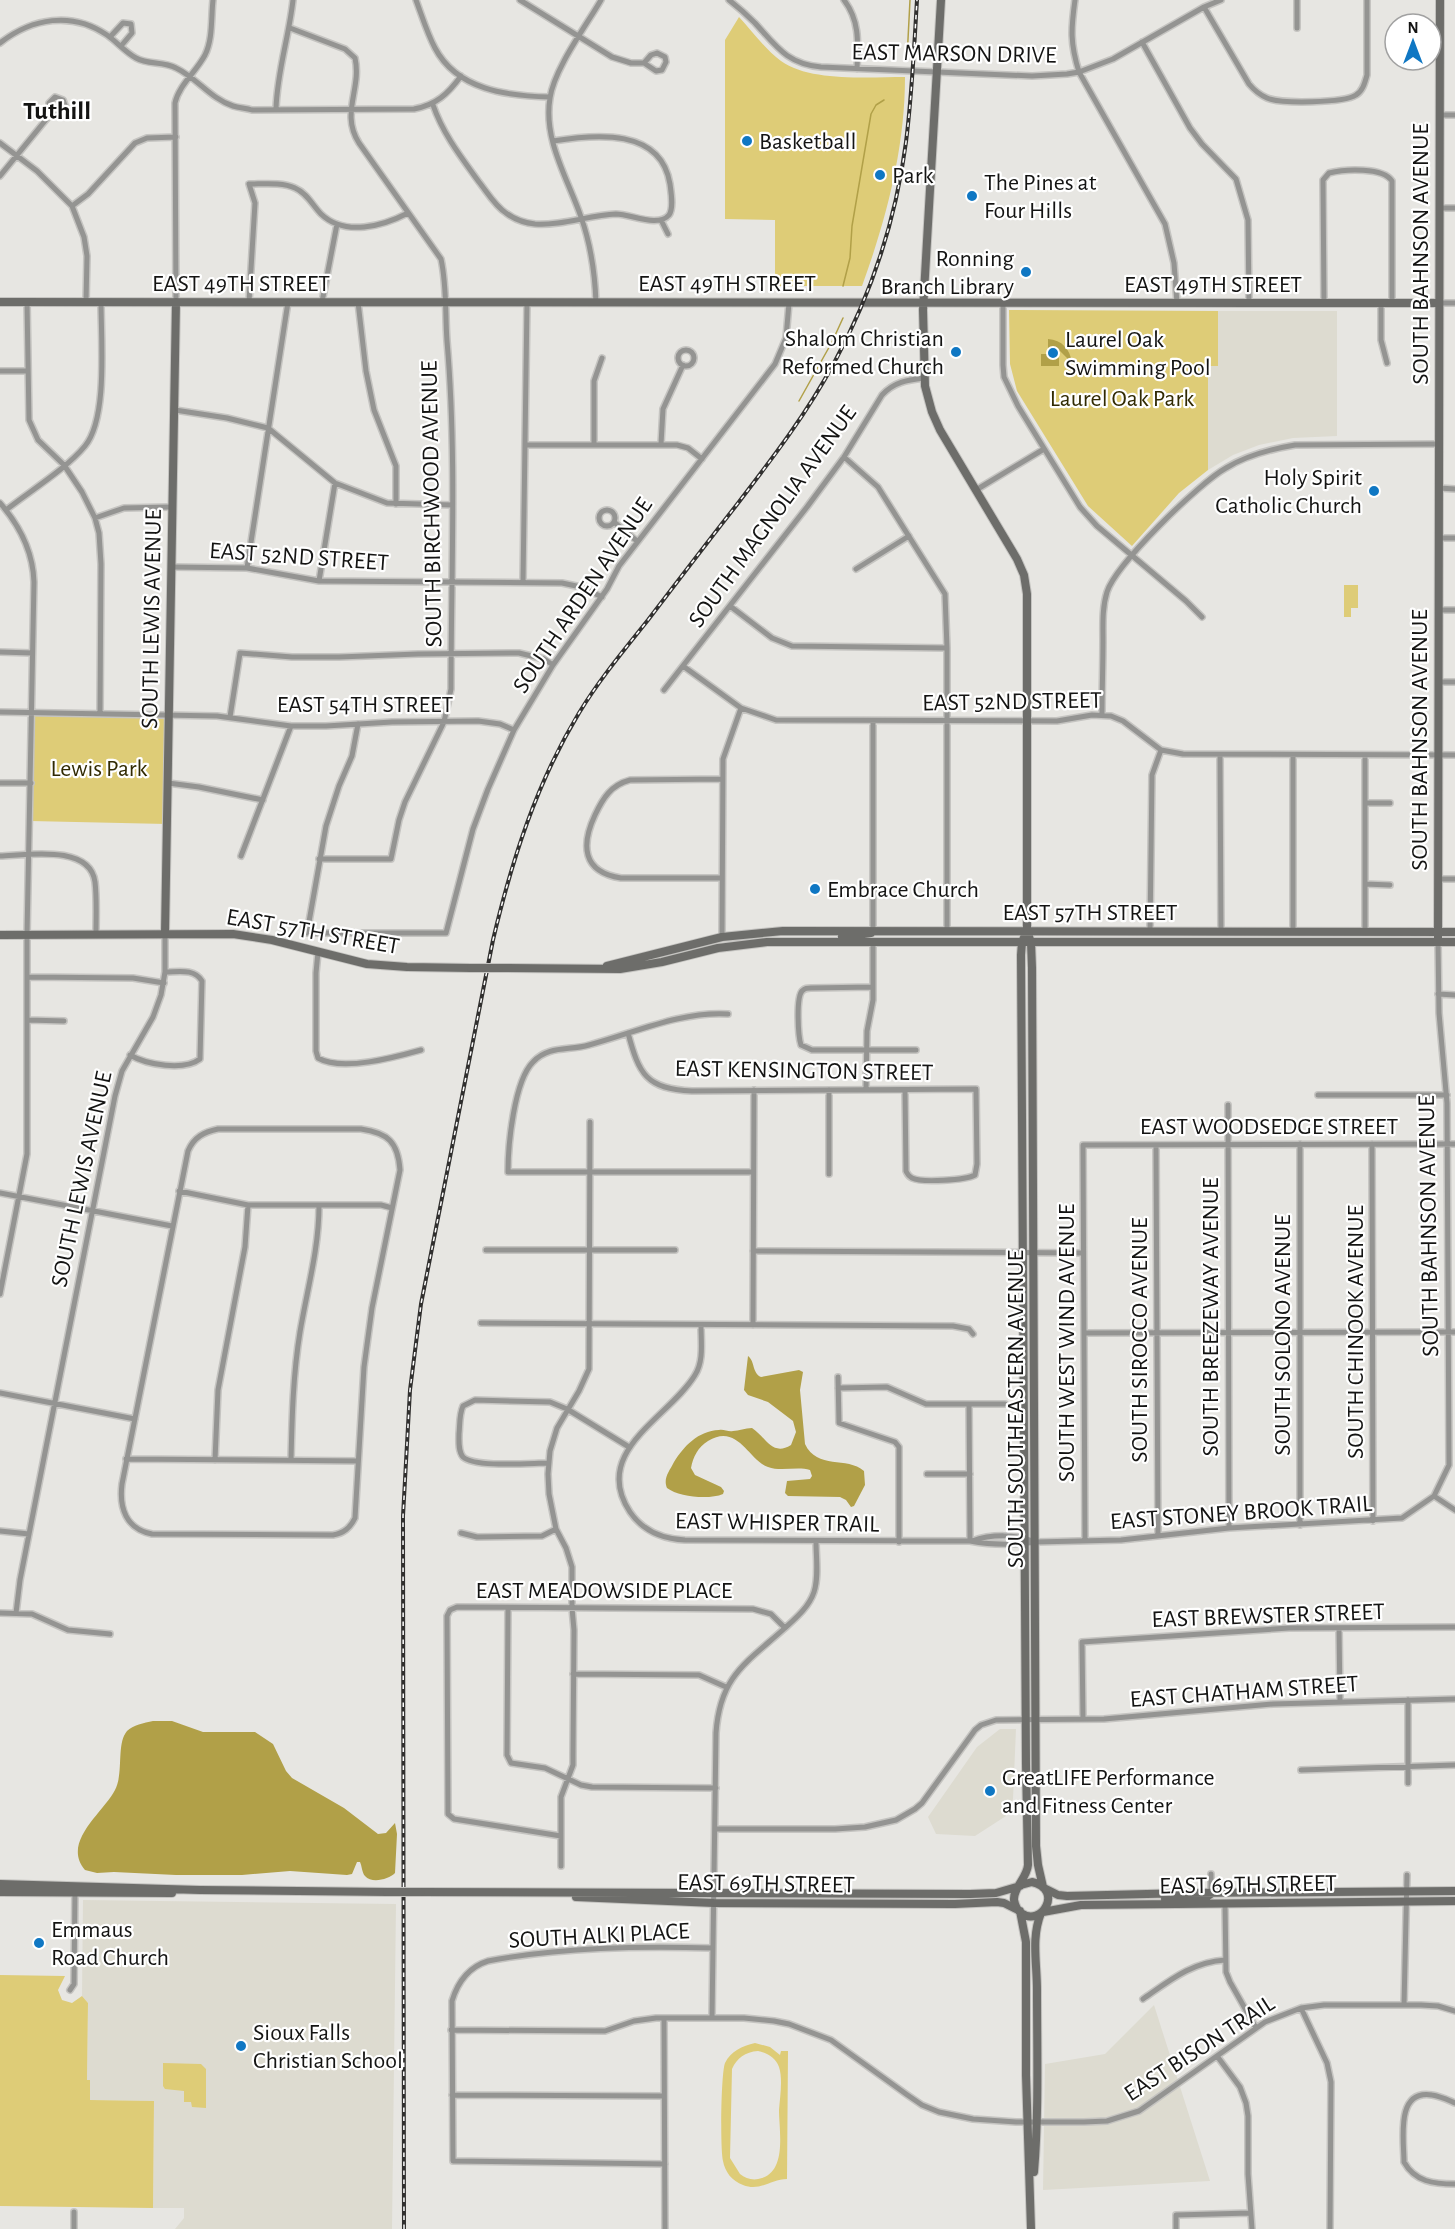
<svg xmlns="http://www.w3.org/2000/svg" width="1455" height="2229" viewBox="0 0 1455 2229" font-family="'Alegreya Sans',sans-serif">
  <rect width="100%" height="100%" fill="#e7e6e2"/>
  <path fill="#dddbd0" d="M1218,311H1337V436L1293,438L1259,445L1233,455L1208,470V366L1218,365Z
    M1000,1729H1016L1013,1799L1006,1816L975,1836L936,1834L928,1817L977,1747Z
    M83,1900L396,1904L392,2229H175L184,2218V2208H153L154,2101L90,2100V2081L87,2080L88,2011V2003L82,1996Z
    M1154,2005L1210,2181L1043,2190L1045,2064L1105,2054Z"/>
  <path fill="#decc77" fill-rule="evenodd" d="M739,17C752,31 765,49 781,61C810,82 869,77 905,77C905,149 886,220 862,286H775V220L725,219V40Z
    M1009,310L1218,311V366H1208V470L1179,493L1132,546L1088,506L1017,391L1010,364Z
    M1344,585H1358V608H1351V617H1344Z
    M31,713L169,715L167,824L30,821Z
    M0,1975L65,1976L58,1990L62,2000L72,2003L82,1996L88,2003L87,2080H90V2100L154,2101L153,2208L0,2206Z
    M755,2043L770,2047L780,2055L781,2051H788L787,2179C771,2179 760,2192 743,2185C732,2181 725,2172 723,2161C720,2149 721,2073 725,2063C731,2051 742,2046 755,2043ZM758,2051C767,2053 776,2058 779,2067C783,2079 780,2097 779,2110C779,2130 787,2170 762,2178C754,2181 746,2179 740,2174L730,2158L732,2069C737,2058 745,2052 758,2051Z
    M163,2063L201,2064L206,2069V2108L192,2107L191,2102H184V2091L165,2089L163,2086Z"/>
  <path fill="#b1a048" d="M1048,339C1062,340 1070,349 1072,363H1067V358L1060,351L1056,355L1059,358V366H1041V354H1048Z
    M748,1356C755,1361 752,1373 761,1377L799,1370L803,1372L800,1390L805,1444C817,1470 847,1456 864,1471L865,1485L854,1506L851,1507L846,1500L840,1497L788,1496L785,1493L787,1481L810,1479L812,1476L810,1470C797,1466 781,1472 768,1467C748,1460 738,1423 708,1441C698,1447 693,1457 691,1468L695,1475L721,1487L724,1491L723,1494C709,1500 679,1497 667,1488C663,1478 669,1472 674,1462C684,1446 698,1431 719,1430C724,1429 728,1432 733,1431C739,1431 745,1428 752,1428C766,1437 772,1457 791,1445L796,1432L793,1421L768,1402L748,1395L744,1390Z
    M153,1721H172L203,1732H255L273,1744L286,1771L292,1778L344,1808L378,1834L386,1833L395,1823L397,1834L395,1873C389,1879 372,1884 365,1876C362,1873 362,1866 360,1862H357L352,1874L347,1875L290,1871L242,1875H176L114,1872L97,1873L85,1870C61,1842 104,1812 115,1790C124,1773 116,1744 127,1731C133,1725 144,1723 153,1721Z"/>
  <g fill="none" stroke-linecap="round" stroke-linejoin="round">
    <path stroke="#b1a048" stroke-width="1.5" d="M907,59L910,0
      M843,286L850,258L852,226L871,114L876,105L884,100
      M799,401L832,342L843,318"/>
    <g stroke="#c5c4c1" stroke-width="8">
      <path id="street" d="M416,0C422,16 427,33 435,48C457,90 507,96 550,97
        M520,0L612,57L631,63H644
        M729,0C738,7 747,15 755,23C776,46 787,64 821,67L1032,76L1067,74L1079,72L1113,59L1204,7L1221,0
        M844,0C860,21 858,43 857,69
        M1075,0C1071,29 1070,43 1079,72L1165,224L1174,263L1177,303
        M1297,0V28
        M1204,7L1249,84C1254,90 1260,95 1267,98C1281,104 1344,103 1356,95C1363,91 1365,82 1367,75V0
        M290,28L345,49L355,58C362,89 340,113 359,143L441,259C447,286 445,314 447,341C457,457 451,573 451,689L444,722L405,802L399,820L391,859H319
        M110,37L123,23L131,24L132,33L121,46
        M1142,42L1190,128L1202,144L1236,179L1248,220L1249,303
        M0,43C32,18 72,11 107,35C117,42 125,52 136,58C148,65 163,61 176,68C197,78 211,99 233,106C239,108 246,108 252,110L414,109C436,105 448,94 461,76
        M657,53L665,57L666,62L662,70L656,71L644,63L651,55Z
        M55,97L63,100L66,108L61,114L49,116V103Z
        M433,105C443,134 461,157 479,182C487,192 495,206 506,213C514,219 525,223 535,224C562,226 589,215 616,214C631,214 658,228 669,215C674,208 671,192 670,184C661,128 596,134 553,141
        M276,109C277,72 289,37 293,0
        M1440,115H1455
        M0,143L37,171L72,206L84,237L87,256L86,302
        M0,176L49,116
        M72,206L88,194L135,143L147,138L176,137
        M1439,208H1455
        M661,220L668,234
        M27,302L29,420L38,440L64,465L82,492L95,518L99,533L101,564L100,714
        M176,302L175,103C179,85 196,72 205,55C213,39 211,18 213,0
        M249,302L255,203L249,184C264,184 282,182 295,188C307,193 313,206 321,214C345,237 383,226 408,213
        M322,302L337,224
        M358,302L366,371L374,410L396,466V504
        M596,303C595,274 591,245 581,217C568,179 543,140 550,98C554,69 586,26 601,0
        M1003,303V365L1004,377L1018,406L1080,507L1097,526L1186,601L1202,617
        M1324,303L1323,180L1329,173C1345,169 1383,167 1392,181V303
        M1381,303V340L1387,363
        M1439,303H1455
        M678 358a8 8 0 1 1 16 0a8 8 0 1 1-16 0Z
        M0,371H27
        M175,410L227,418L268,428L335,483L387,503L452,505
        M594,444V381L602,358
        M661,444L663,409L683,365
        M525,445H677L688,448L702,459
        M844,457L878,487L945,594L947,648V931
        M1439,488L1455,489
        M976,490L1044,449
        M0,503C20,526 33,551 34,582L27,935V1154L0,1294
        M6,510C30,491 66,469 85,446C108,418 101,340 101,302
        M599 518a8 8 0 1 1 16 0a8 8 0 1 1-16 0Z
        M95,518L124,508L171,507
        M614,522L637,541
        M1439,538H1455
        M171,567L247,568L319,581L562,583L581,587L602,597
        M247,568L288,302
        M856,569L909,536
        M319,581L335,483
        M523,582L527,303
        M730,606L772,638L792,646L947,648
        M1439,610H1455
        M0,652L32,653
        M683,666L741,708L776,720L1057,721L1092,715L1111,716L1123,721L1161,750L1183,754L1455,755
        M1439,682H1455
        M664,690L807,507L844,457L882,395C894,382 907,380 924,378
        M0,712L217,716L291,726H326L392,722L478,721L500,724L514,730
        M1102,714C1102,690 1103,666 1103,641C1103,625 1102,608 1107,592C1116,564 1199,483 1226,468C1247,455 1271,449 1295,445L1439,444
        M230,717L240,653L292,657H339L418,654L519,653L544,659L553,665
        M358,724L352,756L339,786L326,826L307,933H446L473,829L488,789L514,730L553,665L607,589L619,566L775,364L786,338L789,303
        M1220,755L1221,932
        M1293,755V932
        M1365,755V932
        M0,783H31
        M168,783L199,787L263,800
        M1365,803H1390
        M0,856C27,855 90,844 95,882C97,899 96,917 96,934
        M241,856L291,726
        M722,878H621C582,872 581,845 595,815C603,798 611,785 630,780L722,779
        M1438,879H1455
        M1365,884L1390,885
        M873,930V721
        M1150,932L1152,775L1161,750
        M722,937L723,759L741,708
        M318,952L316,973V1051L318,1058C342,1072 396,1057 421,1050
        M28,977L133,978L164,983
        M873,987L811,988C807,988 805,988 802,991C796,998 798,1036 801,1045L812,1050H916
        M1438,994L1455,995
        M728,1014C681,1011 634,1033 589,1045C569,1051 549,1045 533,1062C514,1081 508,1145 508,1172H753
        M28,1020L64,1021
        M628,1033C639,1074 646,1089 692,1091L976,1089L977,1164L975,1175C966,1180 922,1183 912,1178C908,1176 908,1175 906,1171L905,1090
        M130,1055C147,1065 184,1071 200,1059L202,981C194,968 178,972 165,972
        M829,1090V1174
        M866,1090L867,1031L873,1000V941
        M1318,1095H1447
        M1228,1105L1229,1528
        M218,1129H361C388,1133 398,1142 400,1170L372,1308L364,1367L355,1518C350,1528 344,1533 333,1535L152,1534C126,1529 119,1508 122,1484L188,1151C194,1137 204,1132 218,1129Z
        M1372,1144L1373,1521
        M1156,1145L1158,1535
        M179,1191L248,1205H381L392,1208
        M0,1193L172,1226
        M486,1250H675
        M753,1251L1083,1253
        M481,1323L953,1326L969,1329L973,1334
        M753,1325L754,1090
        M701,1326C701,1342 704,1361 695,1375C670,1417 590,1451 630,1512C643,1531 662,1539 685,1540L970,1541C991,1545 1015,1545 1036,1542L1121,1540L1229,1528L1402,1518L1434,1496L1449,1465L1447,1103L1439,1013L1438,942
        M1084,1333L1455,1332
        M838,1377L839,1423L895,1442L899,1447V1542
        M838,1388L887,1387L926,1404H1005
        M0,1393L135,1419
        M969,1404L970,1541
        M126,1459L358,1461
        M215,1460L218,1390L245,1247L248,1205
        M291,1460C292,1418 293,1375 300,1332C307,1290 319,1249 319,1206
        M548,1463C531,1463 475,1468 463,1457C458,1451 459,1441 459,1434C460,1425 459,1415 463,1406L475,1400L550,1402L567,1409L629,1447
        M927,1474H970
        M1434,1496L1455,1510
        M1300,1525V1144
        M0,1531L29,1534
        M461,1533L477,1537L542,1536L556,1529
        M972,1541C991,1534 1017,1534 1036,1542
        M1085,1541L1083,1145L1455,1144
        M508,1608L507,1755L511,1763L545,1768L581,1785L592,1787L716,1788
        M0,1613L32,1614L68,1630L110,1634
        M16,1613L20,1580L115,1096L122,1071L153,1017L161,995L165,972V934
        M1339,1628L1340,1701
        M573,1674L699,1675L726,1687
        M1408,1700V1783
        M1083,1719L1082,1642L1289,1628L1455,1627
        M1301,1770L1455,1765
        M716,1829H835L865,1827L896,1820L915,1809L922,1803L975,1730L981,1725L996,1720L1104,1719L1273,1704L1455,1699
        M561,1836L454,1819L448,1814L447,1616L450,1610L457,1607L753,1609L771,1614L785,1628
        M561,1866V1797L573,1765V1754L574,1630L572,1608V1567L566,1548L556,1529L549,1494L548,1474L550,1451L557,1428L579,1391L589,1369L590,1122
        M1211,1874V1893
        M1225,1904L1226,1972L1230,1982L1256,2028
        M70,1990L74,1984L75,1891
        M1143,1999C1169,1981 1192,1962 1225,1960
        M1404,2005L1407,1875
        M1301,2008L1327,2063L1331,2082L1330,2229
        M664,2018L665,2229
        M712,2018L716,1733C720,1676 746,1663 785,1628C796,1618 809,1607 814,1592C819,1577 816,1557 816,1541
        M451,2030L605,2031L634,2021L656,2018H744L774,2021L789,2024L831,2040L906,2094L922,2105L939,2112L973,2119L1016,2122H1084L1107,2121L1139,2111L1265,2022L1301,2008L1324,2005H1421L1438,2006L1455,2011
        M1217,2056L1240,2087L1246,2103L1248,2116V2174L1252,2229
        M452,2095L664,2096
        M1455,2103C1448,2100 1440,2096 1432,2095C1395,2089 1404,2140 1404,2162C1415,2182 1434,2184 1455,2184
        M665,2164L453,2161L452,2001C458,1981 469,1967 488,1961C562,1947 639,1946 713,1948
        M74,2229V2212
        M1176,2229V2215L1250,2213"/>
    </g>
    <g stroke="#c5c4c1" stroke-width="10">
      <path id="secondary" d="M941,0L923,310L925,386L932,412L940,430L1017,559L1024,575L1027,594V931L1031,942L1032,968L1036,1846L1038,1865L1043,1887
        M0,302L1439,303
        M165,934L176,302
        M0,935L233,934L272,940L367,964L407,967L471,968
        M842,937L871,933
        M1438,942L1440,0
        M607,966L722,937L783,931L1455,932
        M499,968L620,969L662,962L718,948L767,942H1455
        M0,1884L200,1890L387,1892
        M1021,1885L1032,1882C1064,1889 1042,1928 1021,1913C1017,1910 1015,1905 1014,1900C1013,1888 1027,1878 1028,1865L1026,1764L1021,955L1022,942L1027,931
        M1044,1888L1058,1895L1067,1896L1187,1893L1455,1891
        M0,1892L172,1893
        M421,1892L970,1894L996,1893L1020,1886
        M576,1897L714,1903L955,1904L997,1902L1004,1903L1018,1910
        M1165,1899L1205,1898L1211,1894
        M1020,1911L1026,1942V2075L1031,2229
        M1043,1912L1081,1905L1455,1901
        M1034,2172C1039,2112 1037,2051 1037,1990C1037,1963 1031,1938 1041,1913"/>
    </g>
    <use href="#street" stroke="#949492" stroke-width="5"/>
    <use href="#secondary" stroke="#6d6d6a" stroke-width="8"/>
    <g stroke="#31302f" stroke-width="4">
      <path id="rail" d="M404,2229L403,1516L410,1390L421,1304L493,940C512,860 536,784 579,713C599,680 624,650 648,620C677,582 706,544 735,507C771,460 806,415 834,363C871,295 896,219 906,142C912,95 914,48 917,0"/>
    </g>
    <use href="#rail" stroke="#fff" stroke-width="1.5" stroke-dasharray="4.5" stroke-linecap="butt"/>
    <g stroke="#c5c4c1" stroke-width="10" stroke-linecap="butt">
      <path id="secondary-bridge" d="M471,968H499
        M387,1892H421"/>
    </g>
    <use href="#secondary-bridge" stroke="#6d6d6a" stroke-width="8"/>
  </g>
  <g fill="#0f77c3" stroke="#fff" stroke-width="2">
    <circle cx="747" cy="141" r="6"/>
    <circle cx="880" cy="175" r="6"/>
    <circle cx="972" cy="196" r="6"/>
    <circle cx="1026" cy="272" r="6"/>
    <circle cx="956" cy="352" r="6"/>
    <circle cx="1053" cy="353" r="6"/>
    <circle cx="1374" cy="491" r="6"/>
    <circle cx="815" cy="889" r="6"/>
    <circle cx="990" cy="1791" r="6"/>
    <circle cx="39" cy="1943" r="6"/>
    <circle cx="241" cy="2046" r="6"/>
  </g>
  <g text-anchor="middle" stroke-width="4.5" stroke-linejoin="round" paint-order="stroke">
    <g font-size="24" fill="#141413" stroke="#fff">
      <text transform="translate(954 53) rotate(1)" y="8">EAST MARSON DRIVE</text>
      <text transform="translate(1420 254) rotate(-90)" y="8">SOUTH BAHNSON AVENUE</text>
      <text x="241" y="291">EAST 49TH STREET</text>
      <text x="727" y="291">EAST 49TH STREET</text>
      <text x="1213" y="292">EAST 49TH STREET</text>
      <text transform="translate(431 504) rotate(-91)" y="8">SOUTH BIRCHWOOD AVENUE</text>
      <text transform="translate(772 516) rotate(-54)" y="8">SOUTH MAGNOLIA AVENUE</text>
      <text transform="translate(299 556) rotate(4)" y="8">EAST 52ND STREET</text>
      <text transform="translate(582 595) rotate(-56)" y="8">SOUTH ARDEN AVENUE</text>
      <text transform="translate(151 619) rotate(-89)" y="8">SOUTH LEWIS AVENUE</text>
      <text transform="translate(1012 701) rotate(-1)" y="8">EAST 52ND STREET</text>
      <text x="365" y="712">EAST 54TH STREET</text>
      <text transform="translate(1419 740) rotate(-90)" y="8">SOUTH BAHNSON AVENUE</text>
      <text x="1090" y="920">EAST 57TH STREET</text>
      <text transform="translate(313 931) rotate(10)" y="8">EAST 57TH STREET</text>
      <text transform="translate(804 1070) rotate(1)" y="8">EAST KENSINGTON STREET</text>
      <text x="1269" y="1134">EAST WOODSEDGE STREET</text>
      <text transform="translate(81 1179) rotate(-78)" y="8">SOUTH LEWIS AVENUE</text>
      <text transform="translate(1428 1226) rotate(-91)" y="8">SOUTH BAHNSON AVENUE</text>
      <text transform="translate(1210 1317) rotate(-90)" y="8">SOUTH BREEZEWAY AVENUE</text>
      <text transform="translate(1355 1332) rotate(-90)" y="8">SOUTH CHINOOK AVENUE</text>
      <text transform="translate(1282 1335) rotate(-90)" y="8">SOUTH SOLONO AVENUE</text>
      <text transform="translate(1139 1340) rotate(-90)" y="8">SOUTH SIROCCO AVENUE</text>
      <text transform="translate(1066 1343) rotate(-90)" y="8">SOUTH WEST WIND AVENUE</text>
      <text transform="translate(1015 1409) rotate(-90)" y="8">SOUTH SOUTHEASTERN AVENUE</text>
      <text transform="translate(1241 1512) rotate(-4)" y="8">EAST STONEY BROOK TRAIL</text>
      <text transform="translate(777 1522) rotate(1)" y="8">EAST WHISPER TRAIL</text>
      <text x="604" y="1598">EAST MEADOWSIDE PLACE</text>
      <text transform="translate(1268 1615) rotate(-2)" y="8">EAST BREWSTER STREET</text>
      <text transform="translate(1244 1691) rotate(-4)" y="8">EAST CHATHAM STREET</text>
      <text transform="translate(766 1883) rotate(1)" y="8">EAST 69TH STREET</text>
      <text transform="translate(1248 1884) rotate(-1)" y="8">EAST 69TH STREET</text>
      <text transform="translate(599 1935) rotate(-3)" y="8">SOUTH ALKI PLACE</text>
      <text transform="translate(1199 2048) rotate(-33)" y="8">EAST BISON TRAIL</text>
    </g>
    <g font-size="24" fill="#141413" stroke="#fff" text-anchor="start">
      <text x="759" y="149">Basketball</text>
      <text x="892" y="183">Park</text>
      <text x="984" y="190">The Pines at<tspan x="984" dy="28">Four Hills</tspan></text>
      <text x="1014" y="266" text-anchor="end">Ronning<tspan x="1014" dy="28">Branch Library</tspan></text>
      <text x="944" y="346" text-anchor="end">Shalom Christian<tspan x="944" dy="28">Reformed Church</tspan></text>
      <text x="1065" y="347">Laurel Oak<tspan x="1065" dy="28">Swimming Pool</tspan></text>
      <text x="1362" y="485" text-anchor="end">Holy Spirit<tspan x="1362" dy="28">Catholic Church</tspan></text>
      <text x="827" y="897">Embrace Church</text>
      <text x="1002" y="1785">GreatLIFE Performance<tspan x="1002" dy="28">and Fitness Center</tspan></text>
      <text x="51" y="1937">Emmaus<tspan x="51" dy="28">Road Church</tspan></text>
      <text x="253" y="2040">Sioux Falls<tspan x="253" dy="28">Christian School</tspan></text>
    </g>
    <g font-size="24" fill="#312a02" stroke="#fff">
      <text x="1122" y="406">Laurel Oak Park</text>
      <text x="99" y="776">Lewis Park</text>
    </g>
    <g font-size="26" font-weight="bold" fill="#141413" stroke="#fff">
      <text x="57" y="119">Tuthill</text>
    </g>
  </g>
  <g transform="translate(1413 42)"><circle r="28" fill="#ffffff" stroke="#a1a1a1" stroke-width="1.5"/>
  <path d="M0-4.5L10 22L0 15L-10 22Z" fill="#0f77c3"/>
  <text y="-9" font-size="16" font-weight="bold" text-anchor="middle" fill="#141413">N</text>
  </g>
</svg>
